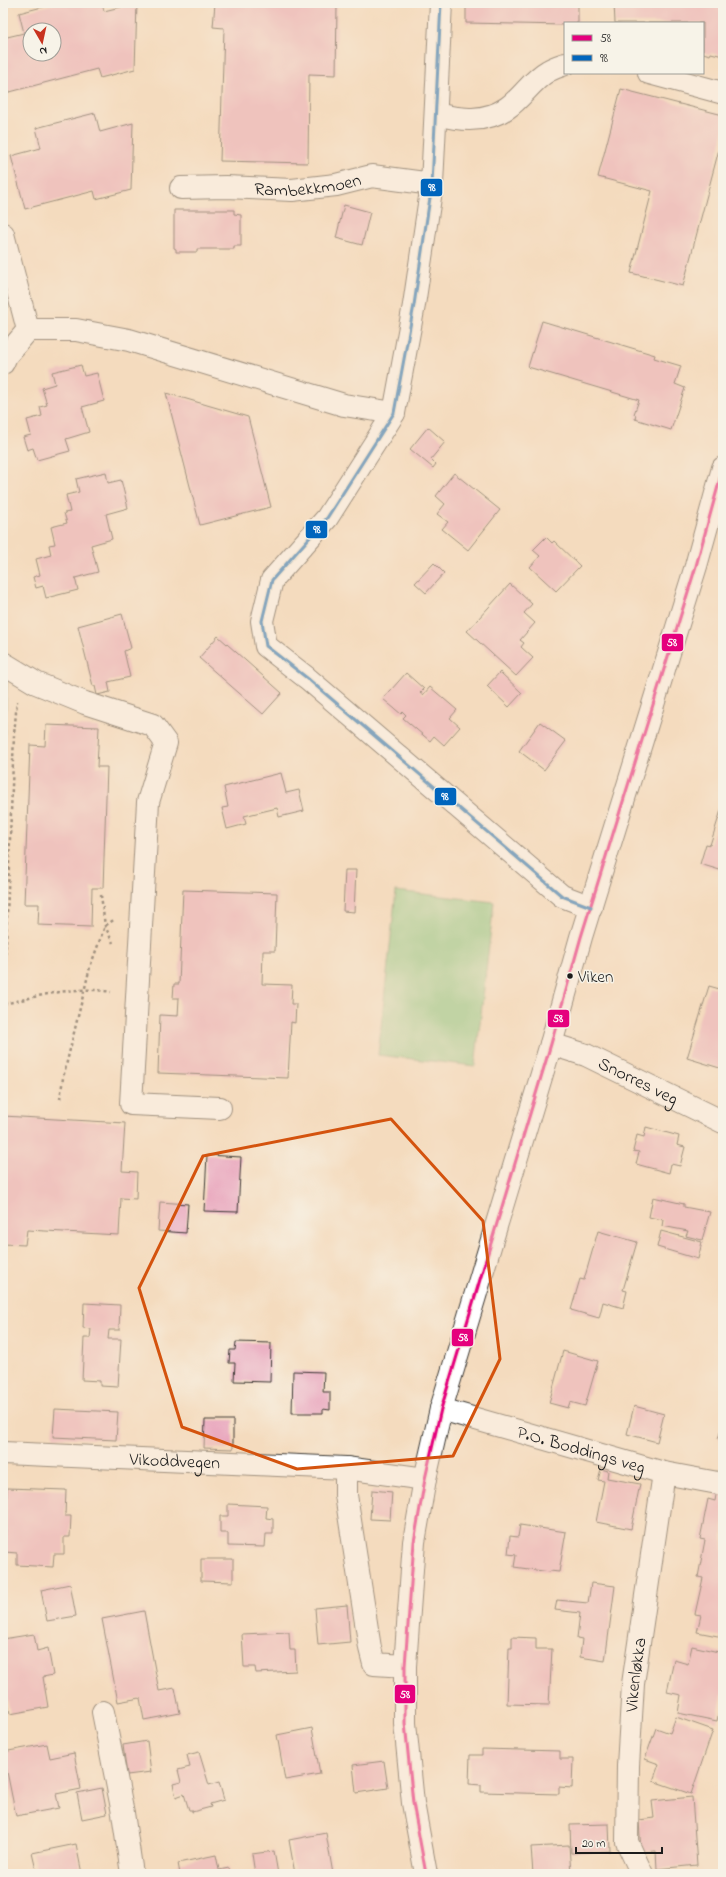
<svg xmlns="http://www.w3.org/2000/svg" width="726" height="1877" viewBox="0 0 726 1877" font-family="'Indie Flower',sans-serif">
  <rect width="100%" height="100%" fill="#f7f3e8"/>
  <filter id="ink" filterUnits="userSpaceOnUse"><feTurbulence type="fractalNoise" baseFrequency=".025" numOctaves="2"/><feDisplacementMap in="SourceGraphic" scale="8" xChannelSelector="R" yChannelSelector="G"/><feConvolveMatrix kernelMatrix="1 2 1 2 8 2 1 2 1" color-interpolation-filters="sRGB"/></filter>
  <filter id="wash" filterUnits="userSpaceOnUse"><feTurbulence type="fractalNoise" baseFrequency=".012" numOctaves="4" result="noise"/><feDisplacementMap in="SourceGraphic" scale="16" xChannelSelector="R" yChannelSelector="G"/><feGaussianBlur stdDeviation="0.9" result="paint"/><feColorMatrix in="noise" values="0 0 0 0 0 0 0 0 0 0 0 0 0 0 0 0 0 1.4 0 .05"/><feComposite in="paint" operator="in"/></filter>
  <g filter="url(#wash)">
    <rect width="100%" height="100%" fill="#f4dbbe"/>
    <path fill="#84ca85" stroke="#507350" d="M3,672L8,676L3,758Z
      M396,891L494,902L475,1066L378,1055Z"/>
    <g id="blocks">
      <path fill="#e9a6bd" fill-rule="evenodd" d="M58,3H102L104,11L137,3L135,69L100,78L97,69L6,93L3,82V38L24,33L19,13ZM30,30H54V54H30Z
        M215,3H310V5H337L336,75L309,74L308,163L220,161L224,28L213,27Z
        M466,3H578V23H565V25L466,23Z
        M614,3H723V56L711,53L710,55L703,53V23H615Z
        M621,89L723,115V134L683,286L631,273L652,191L598,177Z
        M95,113L100,132L133,123L131,190L96,199L94,191L25,209L11,156L41,148L36,128Z
        M344,205L370,212L362,245L336,238Z
        M174,210H234V214L241,215V246H234V249H197V252H176V249L174,248Z
        M542,321L655,355L654,358L681,366L675,384L685,388L671,430L635,419L636,415L634,414L639,400L528,367Z
        M81,365L84,376L97,373L104,401L82,407L89,432L66,439L70,451L37,460L33,448L27,450L23,437L31,435L27,420L42,416L40,407L47,405L42,388L55,384L52,372Z
        M166,393L248,417L271,507L200,525Z
        M428,427L445,442L431,459L436,464L433,468L410,449Z
        M106,472L108,483L121,480L128,508L106,514L112,539L91,545L98,572L75,578L78,590L46,598L43,586L36,588L33,577L40,575L36,559L51,555L49,545L55,544L51,527L67,523L64,513L70,512L66,495L79,492L76,479Z
        M454,473L500,510L468,550L442,529L448,522L437,514L445,504L436,496Z
        M546,537L552,543L554,541L580,566L556,591L530,567L540,556L533,550Z
        M434,563L444,573L426,593L415,583Z
        M510,584L532,604L524,613L535,623L520,640L524,643L521,647L533,658L516,676L467,631Z
        M122,614L131,648L124,651L130,677L108,682L110,692L97,695L95,686H93L78,626Z
        M218,636L282,693L263,714L199,658Z
        M500,672L522,693L509,707L487,686Z
        M406,673L424,689L420,693L423,695L430,687L457,710L450,718L460,727L444,745L434,736L430,741L403,718L406,715L403,712L401,714L383,699Z
        M540,722L566,741L544,770L519,751Z
        M46,725L99,727L97,767H107L103,888H92L91,927L38,925L39,904H24L30,745L45,746Z
        M281,773L286,793L299,790L304,811L279,817L277,808L244,816L246,824L227,829L222,808L228,807L224,787Z
        M723,804V871L700,864L706,844L710,845Z
        M345,870H356L354,912L343,911Z
        M183,890L277,893L275,951H263L262,984L292,985L291,1004H296L295,1023L291,1022L288,1078L158,1073L160,1015L178,1016L179,998H173L174,984H179Z
        M709,986L723,990V1069L687,1058Z
        M3,1116L125,1123L122,1171L137,1172L136,1199L121,1198L119,1235L27,1230L25,1245L3,1244Z
        M646,1127L679,1136L677,1145L685,1147L680,1166L671,1164L669,1173L636,1164L639,1152L633,1151L637,1135L644,1137Z
        M207,1155L241,1157L238,1212L204,1211Z
        M653,1197L684,1204V1207L710,1212L702,1240L686,1236L688,1231L662,1226L663,1220L649,1217Z
        M160,1202L188,1204L186,1233L158,1231Z
        M598,1231L637,1242L623,1290L627,1291L623,1308L603,1302L599,1318L571,1310L580,1279L584,1280Z
        M661,1231L702,1242L698,1259L657,1247Z
        M84,1303L120,1305L119,1330H109L108,1339H121L118,1387L100,1386V1381L82,1380L84,1338H90L91,1329L83,1328Z
        M236,1342L271,1343L270,1382L234,1381L235,1363H229L230,1350H235Z
        M563,1351L598,1361L585,1406L570,1402L568,1408L549,1403Z
        M293,1371L324,1372L323,1392H330V1410L323,1409V1413H292Z
        M634,1406L664,1414L657,1442L627,1434Z
        M55,1409L118,1412L116,1440L53,1437Z
        M205,1420H233V1449L204,1448Z
        M723,1423V1440L718,1439Z
        M601,1469L608,1471L607,1478L640,1484L631,1529L596,1522L604,1481L598,1480Z
        M7,1488L66,1490L65,1516H71L70,1537H64V1554H54L53,1567L17,1565V1553L5,1552Z
        M717,1489L723,1490V1637L697,1632L701,1615L695,1614L703,1578L698,1577L705,1540L700,1539L708,1499L715,1501Z
        M372,1490L392,1492L390,1520L370,1519Z
        M228,1504L267,1506L266,1518L273,1519V1534H266L265,1547L228,1546V1533H220V1516H228Z
        M520,1525L566,1532L559,1572L550,1571V1572L514,1567L516,1555L508,1554L510,1536L518,1537Z
        M201,1559H233V1582L201,1581Z
        M591,1583L615,1586L605,1661L580,1657L582,1639L577,1638L580,1613L555,1610L557,1600L588,1603Z
        M70,1584L76,1616L47,1621L41,1590Z
        M347,1605L350,1642L318,1645L315,1608Z
        M144,1611L159,1691L175,1688L180,1713L144,1720L140,1698L118,1702L102,1619Z
        M289,1632L290,1650H295L296,1671L256,1673L255,1667H244L242,1634Z
        M34,1634L37,1651L48,1648L53,1675L43,1677L48,1707L10,1714L3,1677V1639Z
        M512,1637L536,1638V1649H552L549,1705L507,1704L509,1648H512Z
        M692,1646L723,1653V1691L717,1721L678,1713L681,1695L667,1692L674,1660L688,1664Z
        M676,1717L713,1730L691,1794L653,1781L659,1764L645,1759L656,1728L670,1733Z
        M312,1728L320,1774L285,1780L277,1735Z
        M147,1741L151,1772L127,1775L123,1745Z
        M47,1744L50,1758L74,1753L81,1789L56,1794L59,1808L16,1816L3,1752Z
        M482,1749L560,1751V1759H573L572,1788L559,1787V1794L481,1792V1785L469,1784L470,1755H482Z
        M199,1752L209,1785L219,1782L224,1800L210,1804L211,1807L192,1812V1810H189L184,1794L176,1797L173,1784L181,1782L178,1770L190,1767L187,1755Z
        M384,1761L388,1788L356,1793L353,1765Z
        M102,1788L107,1814L82,1819L77,1793Z
        M692,1797L697,1865L657,1869L656,1851L641,1852L639,1820L654,1818L652,1801Z
        M609,1824L610,1851L571,1853L570,1825Z
        M326,1833L333,1874H295L289,1840Z
        M76,1844L82,1874H37L32,1853Z
        M569,1845L571,1874H533L531,1847Z
        M274,1851L278,1874H255L252,1854Z
        M216,1855L219,1870L229,1868L230,1874H180L178,1863Z"/>
    </g>
  </g>
  <g filter="url(#ink)">
    <use href="#blocks" fill-opacity="0" stroke="#3c3934" stroke-width="1"/>
    <g fill="none" stroke-linecap="round" stroke-linejoin="round">
      <g stroke="#3c3934" stroke-width="24">
        <g id="minor">
          <path d="M441,3L432,184L414,305L394,413L327,518L272,580L262,621L266,646L307,678L562,896L591,907"/>
          <path d="M649,73L723,93"/>
          <path d="M436,114C460,120 485,123 507,108C522,98 532,80 548,71C553,68 559,66 565,64"/>
          <path id="s1" d="M181,188L226,187L292,190L336,185L372,176L432,184"/>
          <path d="M3,234L28,330"/>
          <path d="M3,363L6,356L28,330H76L129,340L344,405L394,413"/>
          <path d="M3,663L36,683L85,703L153,725L166,743L148,802L131,1104L220,1108"/>
          <path id="s2" d="M551,1044L586,1055L723,1122"/>
          <path id="s3" d="M441,1409L664,1473L723,1484"/>
          <path id="s4" d="M3,1453L346,1468"/>
          <path d="M405,1666L374,1664L370,1648L346,1495V1468L425,1479"/>
          <path d="M103,1712L123,1813L132,1874"/>
          <path d="M426,1874L413,1803L405,1723V1666L414,1542L425,1479L441,1409L551,1044L581,937L696,566L723,468"/>
          <path id="s5" d="M642,1874L627,1842L628,1766L633,1684L664,1473"/>
        </g>
      </g>
      <path stroke="#3c3934" stroke-width="2.5" stroke-dasharray="3 3" stroke-linecap="butt" d="M101,895L105,926L113,943
        M4,1004C39,996 75,985 111,992
        M3,1020L14,735L17,701
        M60,1099L63,1078L90,967L105,926L115,919"/>
      <use href="#minor" stroke="#fff" stroke-width="22"/>
      <g stroke="#f7f3e8" stroke-width="6">
        <path id="bus-1" d="M426,1874L413,1803L405,1723V1666L414,1542L425,1479L441,1409L551,1044L581,937L696,566L723,468"/>
      </g>
      <g stroke="#f7f3e8" stroke-width="6">
        <path id="bus-2" d="M441,3L432,184L414,305L394,413L327,518L272,580L262,621L266,646L307,678L562,896L591,907"/>
      </g>
      <use href="#bus-1" stroke="#e5007d" stroke-width="3"/>
      <use href="#bus-2" stroke="#0065bd" stroke-width="3"/>
    </g>
  </g>
  <path d="M0 0H726V1877H0ZM391,1119L483,1221L500,1359L453,1456L297,1469L182,1427L139,1288L203,1156Z" fill="#f4dbbe" fill-opacity=".55" fill-rule="evenodd"/>
  <path fill="none" stroke="#d4530e" stroke-width="3" stroke-linejoin="round" d="M391,1119L483,1221L500,1359L453,1456L297,1469L182,1427L139,1288L203,1156Z"/>
  <circle fill="#1c1c1c" stroke="#f7f3e8" stroke-width="1.5" cx="570" cy="976" r="3.5"/>
  <g text-anchor="middle" stroke-width="3" stroke-linejoin="round" paint-order="stroke">
    <g font-size="17" fill="#1c1c1c" stroke="#f7f3e8" text-anchor="start">
      <text x="578" y="982">Viken</text>
    </g>
    <g font-size="18" fill="#1c1c1c" stroke="#f7f3e8">
      <text dy="6" stroke="none"><textPath href="#s1" startOffset="127">Rambekkmoen</textPath></text>
      <text dy="6" stroke="none"><textPath href="#s2" startOffset="95">Snorres veg</textPath></text>
      <text dy="6" stroke="none"><textPath href="#s3" startOffset="146">P.O. Boddings veg</textPath></text>
      <text dy="6" stroke="none"><textPath href="#s4" startOffset="172">Vikoddvegen</textPath></text>
      <text dy="6" stroke="none"><textPath href="#s5" startOffset="203">Vikenløkka</textPath></text>
    </g>
  </g>
  <g stroke="#f7f3e8" stroke-width="1.5">
    <rect x="420" y="178" width="23" height="19" rx="4" fill="#0065bd"/>
    <rect x="305" y="520" width="23" height="19" rx="4" fill="#0065bd"/>
    <rect x="661" y="633" width="23" height="19" rx="4" fill="#e5007d"/>
    <rect x="434" y="787" width="23" height="19" rx="4" fill="#0065bd"/>
    <rect x="547" y="1009" width="23" height="19" rx="4" fill="#e5007d"/>
    <rect x="451" y="1328" width="23" height="19" rx="4" fill="#e5007d"/>
    <rect x="394" y="1684" width="22" height="20" rx="4" fill="#e5007d"/>
  </g>
  <g font-size="11" text-anchor="middle" font-weight="bold" fill="#fff">
    <text x="432" y="191">98</text>
    <text x="317" y="533">98</text>
    <text x="672" y="646">58</text>
    <text x="445" y="800">98</text>
    <text x="558" y="1022">58</text>
    <text x="463" y="1341">58</text>
    <text x="405" y="1698">58</text>
  </g>
  <rect width="726" height="1877" fill="none" stroke="#f7f3e8" stroke-width="16"/>
  <rect x="564" y="22" width="140" height="52" fill="#f7f3e8" stroke="#9f9d96"/>
  <rect x="572" y="35" width="20" height="6" fill="#e5007d" stroke="#9f9d96"/>
  <text x="600" y="42" font-size="12" fill="#1c1c1c">58</text>
  <rect x="572" y="55" width="20" height="6" fill="#0065bd" stroke="#9f9d96"/>
  <text x="600" y="62" font-size="12" fill="#1c1c1c">98</text>
  <g transform="translate(42 42) rotate(171)"><circle r="19" fill="#f7f3e8" stroke="#9f9d96"/>
  <path d="M0-3L7 15L0 10L-7 15Z" fill="#c8321e"/>
  <text y="-6" font-size="11" font-weight="bold" text-anchor="middle" fill="#1c1c1c">N</text>
  </g>
  <path d="M576 1847v6h86v-6" fill="none" stroke="#1c1c1c" stroke-width="2"/>
  <text x="582" y="1847" font-size="12" fill="#1c1c1c" stroke="#f7f3e8" stroke-width="3" paint-order="stroke">20 m</text>
</svg>
